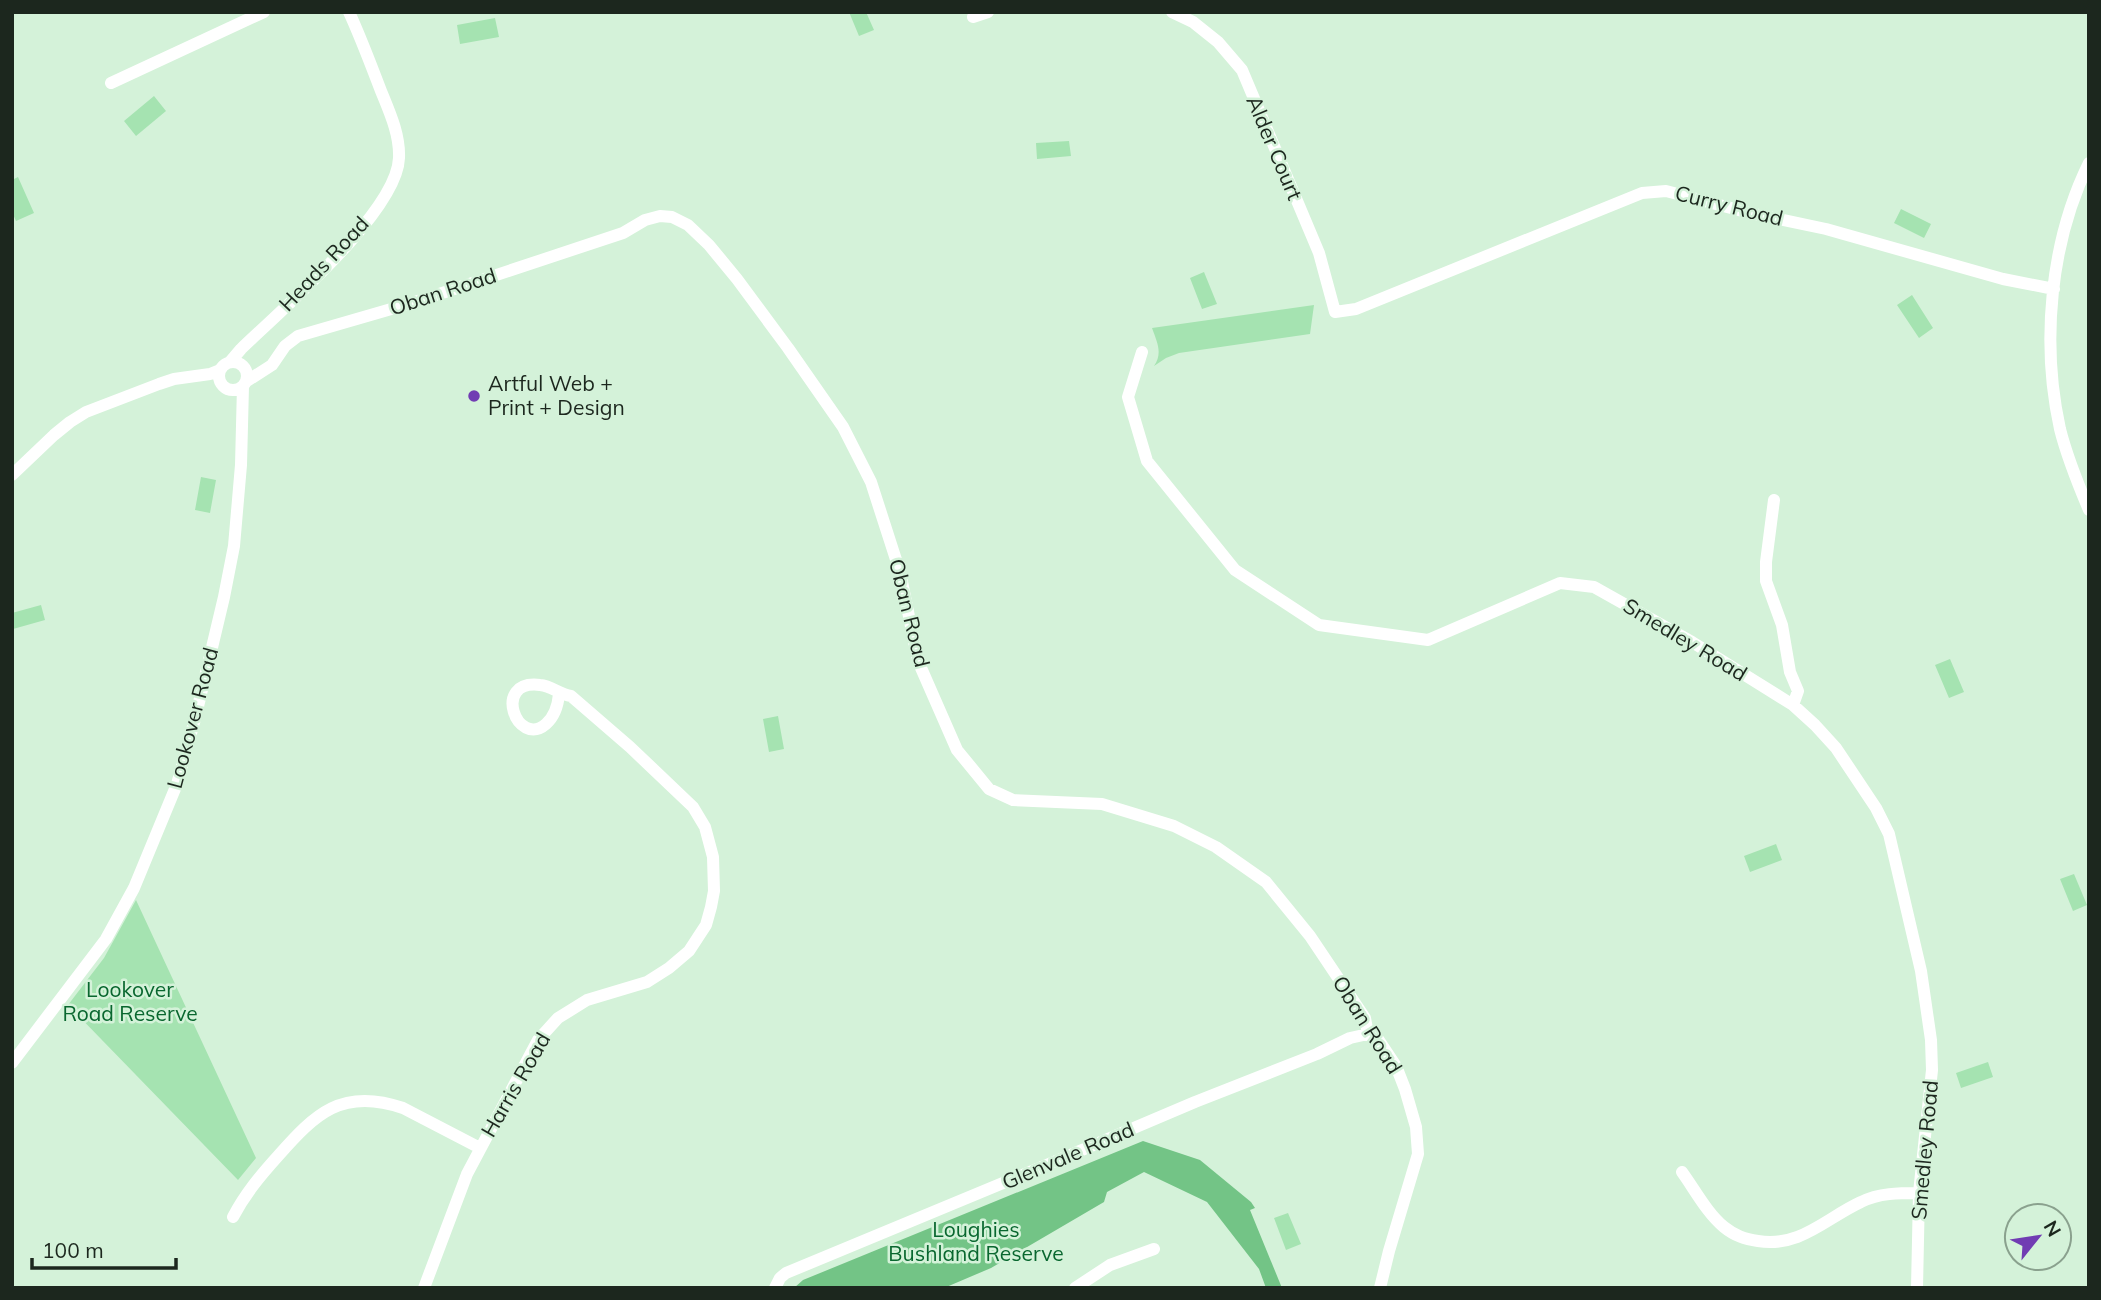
<svg xmlns="http://www.w3.org/2000/svg" width="2101" height="1300" viewBox="0 0 2101 1300" font-family="Mulish,sans-serif">
  <rect width="100%" height="100%" fill="#d4f2d9"/>
  <path fill="#a5e3b1" d="M849,12H866L874,30L859,36Z
    M495,18L499,37L460,44L457,25Z
    M154,96L166,111L136,136L124,121Z
    M1069,141L1071,156L1037,159L1036,143Z
    M18,177L34,213L16,221L12,212V180Z
    M1901,209L1931,224L1924,238L1894,223Z
    M1204,272L1217,304L1202,309L1190,278Z
    M1912,295L1933,328L1919,338L1897,305Z
    M1314,305L1310,334L1179,353L1166,358L1154,366C1163,353 1157,342 1152,328Z
    M201,477L216,480L210,513L195,510Z
    M41,605L45,620L13,629L12,613Z
    M1950,659L1964,692L1949,698L1935,665Z
    M778,716L784,749L769,752L763,719Z
    M1776,844L1782,860L1750,872L1744,856Z
    M2074,874L2087,905L2073,911L2060,879Z
    M136,900L256,1158L238,1180L68,1005L104,958Z
    M1988,1062L1993,1077L1961,1088L1956,1073Z
    M1288,1213L1301,1244L1286,1250L1274,1218Z"/>
  <path fill="#73c486" d="M1143,1141L1200,1160L1251,1202L1255,1208L1250,1210L1282,1288H1266L1259,1269L1207,1202L1144,1172L1107,1192L1104,1202L991,1268L944,1288H794L803,1280Z"/>
  <g fill="none" stroke-linecap="round" stroke-linejoin="round">
    <path stroke="#fff" stroke-width="12" d="M1172,12L1193,22L1218,42L1242,70L1319,253L1335,312L1356,309L1642,193L1666,191L1750,213L1826,229L2003,279L2054,289
      M973,17L988,12
      M111,83L264,12
      M2089,163C2050,242 2041,343 2060,429C2067,457 2078,484 2089,510
      M1142,352L1128,397L1147,461L1235,570L1319,625L1428,640L1560,583L1594,587L1692,642L1793,705L1815,725L1836,748L1876,808L1889,834L1921,971L1931,1040L1932,1070L1919,1193L1917,1288
      M219 376a14 14 0 1 1 28 0a14 14 0 1 1-28 0Z
      M230,362L241,349C280,311 397,212 399,158C400,135 390,113 381,91C371,65 361,38 349,12
      M247,381L272,365L285,346L298,336L412,303L623,233L645,220L660,216L672,217L688,225L709,245L737,279L788,348L843,427L871,482L900,572L918,661L957,750L989,789L1013,800L1102,804L1174,826L1216,847L1266,882L1310,936L1365,1018L1368,1034
      M12,475L54,435L70,422L86,412L159,384L174,379L210,374L220,370
      M1774,500L1766,562V581L1782,625L1790,672L1798,691L1793,705
      M1368,1034L1378,1039L1396,1066L1405,1089L1416,1127L1418,1154L1389,1251L1380,1288
      M12,1063L106,939L134,888L177,784L195,719L224,597L234,546L241,465L243,386
      M1682,1172C1695,1190 1707,1213 1724,1227C1735,1236 1745,1239 1758,1241C1800,1248 1826,1218 1861,1202C1879,1193 1899,1193 1919,1193
      M233,1217C245,1194 260,1176 278,1156C315,1114 342,1087 403,1108L480,1148
      M424,1288L467,1174L538,1040L558,1018L587,1000L647,982L669,968L689,951L706,925L711,907L714,891L713,857L705,827L693,807L630,747L571,696C559,694 552,686 540,685C491,679 517,749 546,724C555,716 558,705 559,694
      M775,1288L780,1278L786,1273L1049,1164L1195,1102L1317,1054L1350,1038L1368,1034
      M1075,1288L1110,1265L1154,1249"/>
  </g>
  <circle fill="#713cb3" stroke="#d4f2d9" stroke-width="2.5" cx="474" cy="396" r="7"/>
  <g text-anchor="middle" stroke-width="5" stroke-linejoin="round" paint-order="stroke">
    <g font-size="21" fill="#1c271e" stroke="#d4f2d9">
      <text transform="translate(1274 148) rotate(67)" y="7">Alder Court</text>
      <text transform="translate(1729 206) rotate(14)" y="7">Curry Road</text>
      <text transform="translate(324 264) rotate(-47)" y="7">Heads Road</text>
      <text transform="translate(443 292) rotate(-18)" y="7">Oban Road</text>
      <text transform="translate(909 613) rotate(76)" y="7">Oban Road</text>
      <text transform="translate(1685 640) rotate(31)" y="7">Smedley Road</text>
      <text transform="translate(193 718) rotate(-75)" y="7">Lookover Road</text>
      <text transform="translate(1367 1025) rotate(58)" y="7">Oban Road</text>
      <text transform="translate(516 1085) rotate(-60)" y="7">Harris Road</text>
      <text transform="translate(1925 1150) rotate(-85)" y="7">Smedley Road</text>
      <text transform="translate(1068 1156) rotate(-23)" y="7">Glenvale Road</text>
    </g>
    <g font-size="21" fill="#1c271e" stroke="#d4f2d9" text-anchor="start">
      <text x="488" y="391">Artful Web +<tspan x="488" dy="24">Print + Design</tspan></text>
    </g>
    <g font-size="21" fill="#09672f" stroke="#d4f2d9">
      <text x="130" y="997">Lookover<tspan x="130" dy="24">Road Reserve</tspan></text>
      <text x="976" y="1237">Loughies<tspan x="976" dy="24">Bushland Reserve</tspan></text>
    </g>
  </g>
  <rect width="2101" height="1300" fill="none" stroke="#1c271e" stroke-width="28"/>
  <g transform="translate(2038 1237) rotate(60)"><circle r="33" fill="#d4f2d9" stroke="#8aa18e" stroke-width="2"/>
  <path d="M0-5L12 26L0 18L-12 26Z" fill="#713cb3"/>
  <text y="-10" font-size="19" font-weight="bold" text-anchor="middle" fill="#1c271e">N</text>
  </g>
  <path d="M32 1258v10h144v-10" fill="none" stroke="#1c271e" stroke-width="3.5"/>
  <text x="42" y="1258" font-size="21" fill="#1c271e" stroke="#d4f2d9" stroke-width="5" paint-order="stroke">100 m</text>
</svg>
